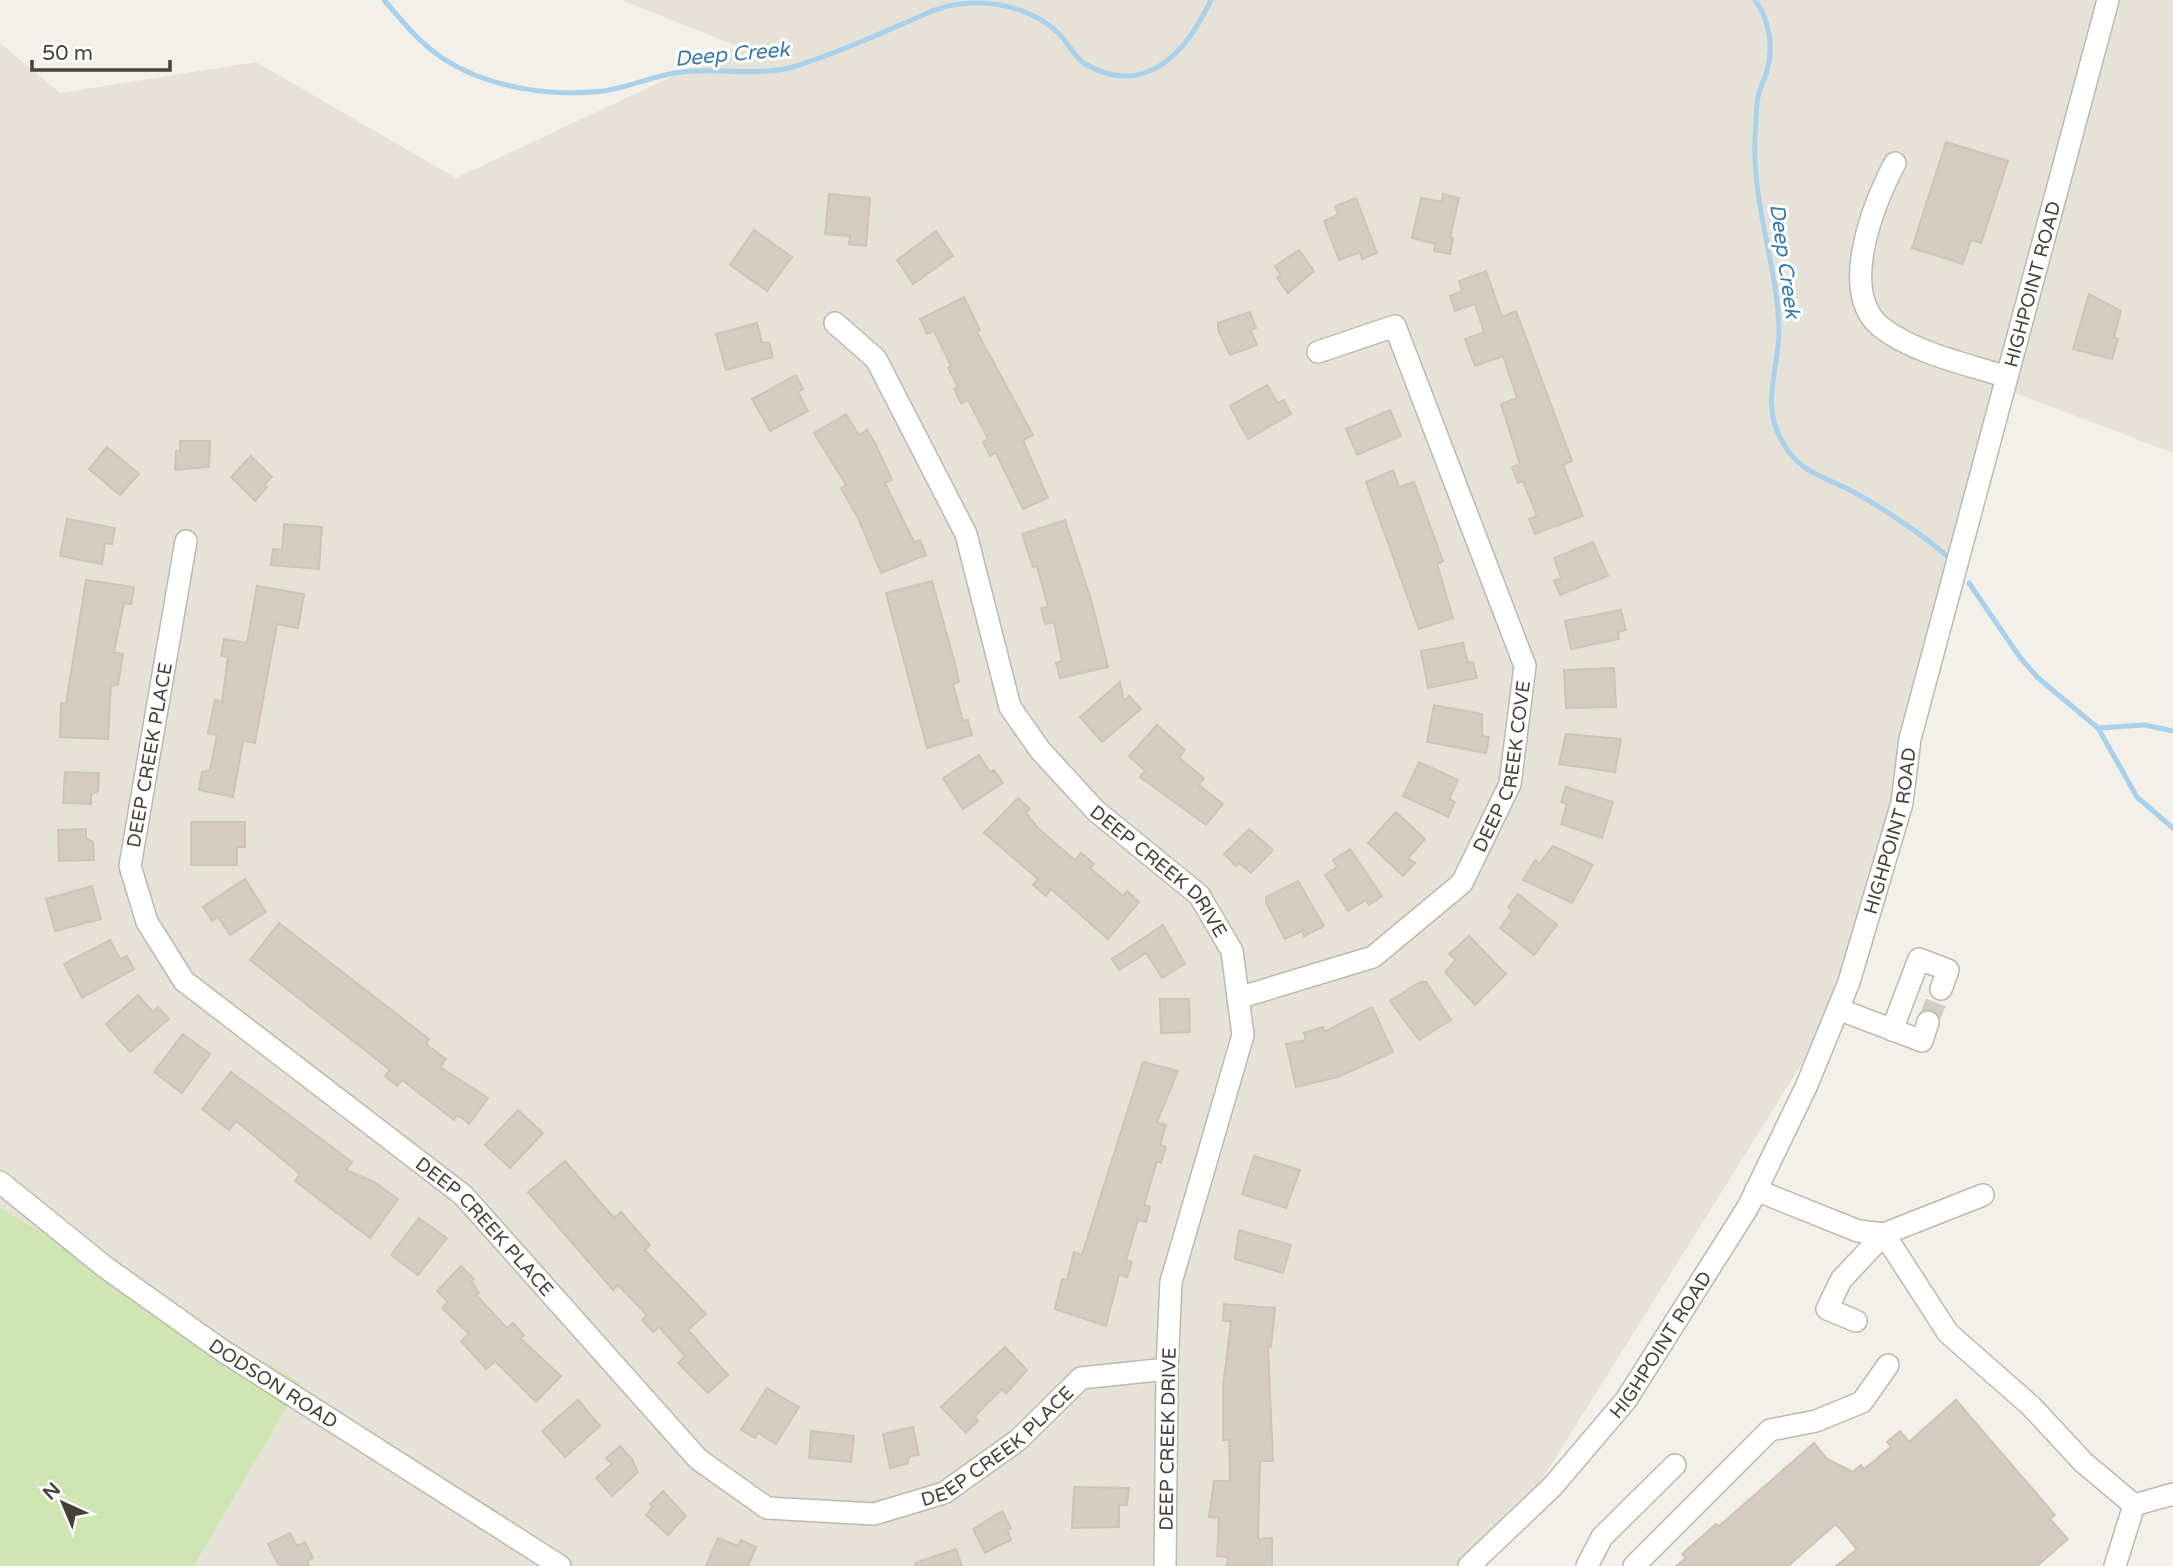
<svg xmlns="http://www.w3.org/2000/svg" width="2173" height="1566" viewBox="0 0 2173 1566" font-family="'Varela Round',sans-serif">
  <rect width="100%" height="100%" fill="#f3f0e9"/>
  <path fill="#e7e2d7" d="M621,0H2173V453L1999,387L1841,1001L1516,1521L1468,1566H194L301,1383L0,1208V43L60,93L256,62L456,178L737,46Z"/>
  <path fill="#cfe5b4" d="M0,1208L301,1383L194,1566H0Z"/>
  <g fill="none" stroke-linecap="round" stroke-linejoin="round">
    <path stroke="#a9d1ec" stroke-width="5" d="M384,0C402,21 420,44 444,59C488,88 552,97 603,91C627,88 650,77 675,73C714,66 758,78 796,66C831,55 866,40 900,25C920,17 936,7 959,4C995,0 1036,9 1061,36C1069,44 1075,58 1085,64C1147,99 1187,51 1211,0
      M1755,0C1769,19 1774,47 1767,71C1765,79 1760,87 1758,96C1756,109 1756,124 1755,138C1752,203 1777,265 1779,328C1780,369 1759,403 1783,443C1799,471 1819,475 1846,488C1874,502 1930,539 1951,560
      M1969,583L2019,656L2037,677L2098,728L2137,797L2173,828
      M2098,728L2145,725L2173,731"/>
  </g>
  <path fill="#d4ccbf" stroke="#cfc4b2" stroke-width="2" d="M1946,142L2008,161L1981,243L1971,240L1963,264L1912,248Z
    M829,194L870,198L866,246L849,244L850,236L825,234Z
    M1443,194L1459,198L1450,237L1453,238L1450,254L1434,251L1435,244L1412,238L1421,198L1442,202Z
    M1356,198L1377,253L1362,259L1360,252L1339,260L1324,221L1338,215L1335,206Z
    M754,230L792,257L767,291L730,265Z
    M936,231L953,256L913,284L897,260Z
    M1299,250L1314,271L1288,293L1277,278L1281,275L1275,266Z
    M1486,271L1502,317L1516,311L1572,461L1563,465L1583,516L1535,534L1529,519L1537,516L1523,481L1518,483L1512,467L1520,464L1501,404L1517,398L1503,356L1475,366L1465,339L1484,332L1475,304L1455,311L1450,296L1462,291L1459,281Z
    M2089,294L2121,311L2114,337L2118,339L2112,359L2073,349Z
    M964,297L980,330L977,332L1033,435L1023,440L1048,498L1023,509L996,453L990,456L983,442L988,439L968,400L961,403L954,389L958,387L948,368L951,366L934,331L927,334L920,319Z
    M1250,312L1256,328L1251,330L1257,345L1230,355L1218,330V323Z
    M757,323L762,343L769,342L773,357L726,370L716,334Z
    M796,375L803,389L798,392L808,411L770,431L752,399Z
    M1267,385L1278,403L1284,400L1291,414L1248,439L1230,406Z
    M1390,410L1401,436L1357,455L1346,429Z
    M846,414L859,435L867,430L876,445L892,480L885,483L914,542L920,540L926,555L881,573L859,520L841,488L846,485L814,433Z
    M180,441H210L209,467L175,470L176,451L180,452Z
    M107,447L139,474L120,495L89,469Z
    M251,456L272,477L264,485L267,487L255,501L231,477Z
    M1393,470L1399,487L1414,482L1443,561L1437,564L1453,618L1419,629L1366,482Z
    M67,519L115,528L112,544L105,543L102,564L60,556Z
    M1065,520L1092,603L1108,667L1060,678L1056,663L1062,661L1054,622L1045,624L1041,608L1048,607L1037,566L1033,567L1022,534Z
    M284,524L322,527L319,569L271,565L273,549L282,550Z
    M1593,542L1608,576L1560,595L1554,581L1561,578L1554,558Z
    M86,580L134,587L131,604L124,603L114,652L123,654L118,685L111,686L108,739L60,737L61,703L66,704Z
    M932,581L956,667L959,682L953,684L963,721L968,720L972,735L927,748L886,593Z
    M257,586L304,594L298,628L277,624L255,743L243,741L233,797L199,790L202,772L210,770L217,735L208,733L215,700L222,702L228,657L221,656L224,639L247,643Z
    M1621,610L1626,630L1618,632L1619,639L1571,649L1565,621Z
    M1463,643L1468,663L1473,662L1477,678L1428,688L1421,651Z
    M1614,668L1616,707L1566,708L1564,670Z
    M1120,682L1124,701L1129,696L1141,709L1102,742L1080,717Z
    M1434,705L1482,714V736L1489,737L1486,753L1427,742Z
    M1157,725L1185,750L1179,758L1204,778L1199,785L1223,804L1206,825L1140,777L1145,771L1129,756Z
    M1566,734L1621,739L1615,772L1559,764Z
    M979,755L990,772L994,770L1003,783L963,809L943,778Z
    M1419,762L1458,780L1449,799L1455,802L1448,817L1403,796Z
    M65,772L99,773L98,791L91,795V804L63,803Z
    M1566,787L1613,802L1602,838L1561,824L1567,804L1561,802Z
    M1018,798L1030,809L1026,813L1039,829L1062,849L1075,860L1081,853L1094,864L1090,868L1123,896L1127,891L1139,902L1108,939L1051,889L1046,896L1033,885L1038,879L984,833Z
    M1396,812L1425,839L1408,858L1415,863L1403,876L1368,843Z
    M191,822H245V847H237V865H191Z
    M86,829V838L93,842L94,860L59,861L58,830Z
    M1249,829L1273,850L1251,873L1239,863L1236,866L1224,854Z
    M1553,846L1593,865L1572,903L1523,880L1535,860L1539,864Z
    M1350,849L1382,896L1369,905L1366,900L1348,911L1325,875L1337,867L1333,860Z
    M245,879L266,912L230,935L218,917L212,921L203,907Z
    M1298,881L1324,926L1304,936L1302,931L1285,939L1266,903V897Z
    M92,886L101,919L55,931L46,899Z
    M1518,894L1557,925L1534,955L1500,928L1512,911L1508,907Z
    M279,923L429,1039L426,1044L446,1059L440,1067L488,1098L469,1124L461,1117L456,1116L454,1120L402,1080L397,1086L385,1076L390,1070L250,960Z
    M1163,925L1185,964L1162,978L1146,953L1119,970L1112,959Z
    M1469,936L1506,974L1475,1005L1445,972L1456,960L1449,954Z
    M110,940L120,959L127,956L134,969L82,998L64,964Z
    M1420,982H1426L1451,1020L1419,1040L1390,1001Z
    M138,995L153,1012L158,1007L169,1019L130,1052L106,1024Z
    M1160,999H1189L1190,1032L1161,1033Z
    M1372,1007L1393,1052L1338,1077L1296,1087L1286,1044L1306,1040L1304,1033L1323,1027L1324,1032Z
    M183,1034L210,1054L182,1093L154,1072Z
    M1143,1062L1178,1071L1157,1122L1166,1125L1160,1145L1166,1147L1161,1163L1157,1161L1144,1205L1150,1207L1146,1222L1138,1220L1126,1260L1132,1262L1127,1277L1119,1275L1106,1326L1055,1309L1062,1279L1067,1280L1074,1252L1082,1255Z
    M231,1072L352,1162L346,1170L374,1182L398,1199L370,1238L295,1181L300,1174L236,1121L229,1130L202,1109Z
    M518,1110L543,1133L510,1168L485,1145Z
    M1254,1156L1300,1170L1286,1208L1242,1194Z
    M565,1161L614,1218L621,1212L650,1245L645,1250L706,1314L688,1330L728,1375L708,1393L678,1363L685,1356L659,1327L653,1332L642,1320L647,1315L618,1285L613,1290L528,1192Z
    M419,1218L447,1238L418,1275L391,1255Z
    M1239,1230L1291,1245L1283,1273L1235,1259Z
    M461,1266L474,1279L471,1281L479,1293L476,1295L507,1328L513,1323L524,1335L520,1338L561,1376L536,1402L495,1361L486,1369L461,1341L469,1334L442,1308L448,1302L437,1291Z
    M1224,1304L1275,1308L1271,1347H1268L1273,1461H1260L1258,1539L1272,1538V1566H1227L1228,1557L1217,1556L1219,1518L1209,1517L1214,1481H1230L1229,1440H1223V1387L1231,1321H1223Z
    M1005,1347L1027,1370L1006,1394L1002,1389L977,1414L975,1418L978,1421L966,1433L941,1407Z
    M767,1388L799,1407L776,1444L758,1433L755,1438L741,1430Z
    M578,1400L600,1426L565,1457L542,1431Z
    M1956,1400L2055,1515L2050,1519L2068,1539L2037,1566H1836L1857,1549L1836,1524L1788,1566H1676L1686,1558L1682,1554L1716,1524L1719,1526L1814,1443L1827,1459L1853,1472L1861,1465L1864,1469L1891,1447L1887,1442L1900,1431L1909,1442Z
    M913,1427L919,1455L910,1456L907,1464L890,1468L883,1434Z
    M811,1431L854,1436L851,1462L809,1458Z
    M620,1446L632,1459L638,1472L612,1496L596,1478L612,1464L606,1458Z
    M1074,1487L1129,1488L1127,1505H1119V1527L1072,1528Z
    M663,1491L686,1516L668,1535L646,1515L653,1507L650,1504Z
    M1002,1511L1011,1528L1007,1530L1011,1540L985,1553L973,1529Z
    M290,1533L297,1546L305,1542L313,1558L307,1561L309,1566H279L268,1544Z
    M718,1538L738,1546L741,1540L756,1547L748,1566H706Z
    M956,1549L962,1566H915V1563Z"/>
  <g fill="none" stroke-linecap="round" stroke-linejoin="round">
    <path stroke="#d1cdc6" stroke-width="21" stroke-dasharray="21 10" stroke-linecap="butt" d="M1928,1022L1941,989"/>
    <g stroke="#beb8ac" stroke-width="24">
      <g id="minor">
        <path d="M1895,163C1874,203 1837,293 1882,328C1917,354 1967,364 2007,377"/>
        <path id="s1" d="M835,323L876,359L966,534L1010,707L1040,750L1096,811L1199,895L1232,951L1243,1035L1171,1282L1167,1369L1165,1566"/>
        <path id="s2" d="M186,541L130,866L147,922L184,981L463,1195L698,1459L767,1508L874,1514L944,1493L1018,1440L1081,1378L1167,1369"/>
        <path id="s3" d="M1238,998L1373,957L1462,883L1510,784L1525,666L1395,326L1318,352"/>
        <path d="M1838,1009L1922,1041L1928,1022"/>
        <path d="M1892,1030L1919,959L1948,970L1941,989"/>
        <path id="s4" d="M0,1182L105,1267L220,1349L560,1566"/>
        <path d="M1756,1190L1858,1231L1884,1234"/>
        <path d="M1983,1195L1884,1234L1948,1333L2031,1406L2083,1462L2134,1505L2173,1494"/>
        <path d="M1856,1321L1827,1309L1841,1280L1884,1234"/>
        <path id="s5" d="M1469,1566L1552,1487L1626,1400L1748,1207L1806,1087L1849,982L1902,803L1910,739L2108,0"/>
        <path d="M1587,1566L1602,1537L1675,1465"/>
        <path d="M1634,1566L1770,1430L1816,1421L1862,1402L1888,1365"/>
        <path d="M2115,1566L2134,1505"/>
      </g>
    </g>
    <use href="#minor" stroke="#fff" stroke-width="21"/>
  </g>
  <g text-anchor="middle" stroke-width="6" stroke-linejoin="round" paint-order="stroke">
    <g font-size="19" fill="#474138" stroke="#fff">
      <text dy="7" stroke="none"><textPath href="#s5" startOffset="1426">HIGHPOINT ROAD</textPath></text>
      <text transform="translate(149 755) rotate(-80)" y="7">DEEP CREEK PLACE</text>
      <text dy="7" stroke="none"><textPath href="#s3" startOffset="382">DEEP CREEK COVE</textPath></text>
      <text dy="7" stroke="none"><textPath href="#s5" startOffset="861">HIGHPOINT ROAD</textPath></text>
      <text dy="7" stroke="none"><textPath href="#s1" startOffset="653">DEEP CREEK DRIVE</textPath></text>
      <text dy="7" stroke="none"><textPath href="#s2" startOffset="847">DEEP CREEK PLACE</textPath></text>
      <text dy="7" stroke="none"><textPath href="#s5" startOffset="294">HIGHPOINT ROAD</textPath></text>
      <text dy="7" stroke="none"><textPath href="#s4" startOffset="340">DODSON ROAD</textPath></text>
      <text transform="translate(1167 1439) rotate(-89)" y="7">DEEP CREEK DRIVE</text>
      <text dy="7" stroke="none"><textPath href="#s2" startOffset="1498">DEEP CREEK PLACE</textPath></text>
    </g>
    <g font-size="21" font-style="italic" fill="#367bad" stroke="#fff">
      <text transform="translate(732 54) rotate(-5)" y="7">Deep Creek</text>
      <text transform="translate(1785 261) rotate(82)" y="7">Deep Creek</text>
    </g>
  </g>
  <g transform="translate(63 1503) rotate(316)" stroke="#ffffff" stroke-width="5" paint-order="stroke">
  <path d="M0-5L12 26L0 18L-12 26Z" fill="#474138"/>
  <text y="-10" font-size="19" font-weight="bold" text-anchor="middle" fill="#474138">N</text>
  </g>
  <path d="M32 60v10h138v-10" fill="none" stroke="#474138" stroke-width="3.5"/>
  <text x="42" y="60" font-size="21" fill="#474138" stroke="#ffffff" stroke-width="5" paint-order="stroke">50 m</text>
</svg>
